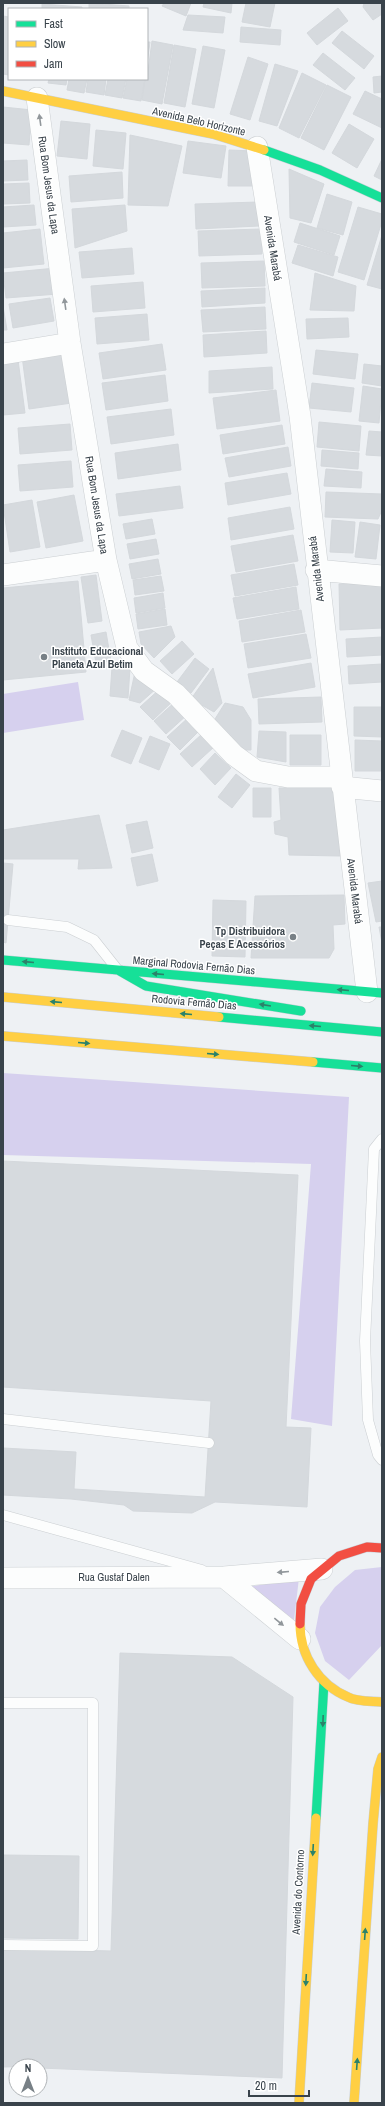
<svg xmlns="http://www.w3.org/2000/svg" width="385" height="2106" viewBox="0 0 385 2106" font-family="'Archivo Narrow',sans-serif">
  <rect width="100%" height="100%" fill="#eef1f4"/>
  <path fill="#d6d0ee" d="M78,682L84,720L3,733V694Z
    M3,1073L349,1097L332,1426L291,1419L311,1164L3,1155Z
    M382,1567V1645L349,1680L325,1661L315,1633L320,1607L335,1587L355,1570Z
    M299,1578L294,1620L248,1587Z"/>
  <path fill="#d6dade" stroke="#d4d8dc" d="M89,3L129,6V9H89Z
    M164,3H191L186,16L162,6Z
    M204,3H232L231,13L203,7Z
    M246,3H275L270,27L242,22Z
    M364,3H382V14L373,20L363,7Z
    M42,4L82,7V9H42Z
    M338,8L348,21L317,45L307,33Z
    M188,15L225,17L223,33L183,30Z
    M3,16L9,17V75L3,74Z
    M241,27L281,30L280,45L240,42Z
    M342,31L374,56L364,69L332,43Z
    M152,41L173,45L162,104L142,100L145,79H147Z
    M147,42H150L147,64Z
    M174,45L196,49L185,107L164,103Z
    M203,46L225,50L214,108L192,104Z
    M323,53L355,78L345,90L313,65Z
    M248,57L268,64L250,120L230,114Z
    M275,64L298,71L277,126L259,121Z
    M302,73L326,85L299,138L279,128Z
    M382,76V92L374,93L373,77Z
    M49,79H67L66,85L48,83Z
    M69,79H87L84,93L67,90Z
    M88,79H106L104,95L86,92Z
    M108,79H126L122,98L105,95Z
    M127,79H145L141,101L123,98Z
    M327,85L351,97L324,150L301,138Z
    M365,91L382,99V128L353,114Z
    M3,107L32,110L29,145L3,143Z
    M61,121L90,124L87,159L57,156Z
    M349,124L374,139L357,168L332,153Z
    M96,130L126,133L123,169L93,166Z
    M130,135L182,146L168,206L128,205Z
    M188,141L226,146L221,178L183,173Z
    M229,150L255,151V186H228Z
    M382,159V180L374,176Z
    M27,160L28,180L3,181V161Z
    M289,169L324,184L311,223L290,218Z
    M122,172L123,198L71,202L69,176Z
    M29,183L30,203L3,204V184Z
    M327,194L352,202L343,235L317,228Z
    M258,202L259,226L196,229L195,204Z
    M34,205L36,225L3,227V207Z
    M125,205L127,231L75,248L72,209Z
    M358,207L382,214V221L364,280L338,272Z
    M300,223L340,236L334,255L294,242Z
    M40,229L44,264L3,268V233Z
    M261,229L262,254L199,256L198,231Z
    M382,235V289L367,285Z
    M298,245L338,257L333,276L292,263Z
    M132,248L134,274L82,278L79,252Z
    M264,261L265,286L202,288L201,263Z
    M56,268L58,294L6,298L3,273Z
    M315,273L356,286L354,311L310,310Z
    M143,282L145,308L93,312L91,286Z
    M265,288V303L202,307L201,291Z
    M50,298L54,321L13,328L9,304Z
    M3,306L7,330H3Z
    M265,307L266,329L203,332L201,310Z
    M147,314L149,340L97,344L95,318Z
    M348,318L349,337L307,339L306,319Z
    M266,331L267,353L204,357L203,335Z
    M162,344L166,370L103,379L99,353Z
    M316,350L358,354L355,379L313,374Z
    M66,351L72,403L29,409L22,356Z
    M18,360L25,413L3,415V362Z
    M364,364L382,366V386L362,383Z
    M272,367L273,389L209,393V371Z
    M165,375L168,401L106,410L102,383Z
    M312,383L354,388L351,412L309,408Z
    M363,386L382,389L379,423L359,421Z
    M276,390L280,421L217,429L213,398Z
    M171,409L174,435L111,444L107,417Z
    M319,422L361,426L359,451L317,447Z
    M70,424L72,450L20,454L18,428Z
    M282,425L285,444L223,454L220,435Z
    M369,431L382,432V456L366,455Z
    M178,444L181,470L118,479L115,453Z
    M288,447L291,466L229,477L225,458Z
    M322,450L359,453L358,469L321,466Z
    M71,461L73,487L20,491L18,465Z
    M326,469L362,472L361,488L324,486Z
    M287,473L291,494L228,505L225,483Z
    M180,486L183,508L119,516L116,494Z
    M326,492L382,494V510L378,519L325,517Z
    M74,495L83,541L46,548L37,502Z
    M32,500L40,547L10,552L3,505Z
    M290,507L294,529L231,540L228,518Z
    M152,519L155,534L126,539L123,524Z
    M332,520L355,522L353,553L330,552Z
    M360,522L380,525L376,559L355,557Z
    M293,535L298,561L236,572L231,546Z
    M156,539L159,554L130,559L127,544Z
    M158,559L161,574L132,579L129,564Z
    M294,564L298,585L235,596L231,575Z
    M96,575L102,621L88,623L81,577Z
    M161,576L164,591L135,595L133,580Z
    M78,581L86,672L3,680V588Z
    M382,583V628L340,630L339,584Z
    M296,587L299,609L237,619L233,598Z
    M163,593L165,608L136,613L134,598Z
    M165,609L167,625L138,629L136,614Z
    M301,610L305,632L242,642L239,621Z
    M171,626L175,637L154,658L141,644L139,632Z
    M106,632L111,661L96,663L91,635Z
    M306,634L311,658L248,668L244,644Z
    M382,637V655L347,657L346,639Z
    M182,641L194,654L172,674L160,661Z
    M195,658L209,669L191,693L177,682Z
    M311,663L315,687L253,698L248,674Z
    M382,664V682L349,684L348,666Z
    M112,667L130,668L128,698L110,696Z
    M213,668L222,703L214,712L191,699Z
    M135,672L158,687L140,703L129,700Z
    M162,687L174,700L153,720L140,707Z
    M321,697L322,722L259,724L258,699Z
    M176,701L188,714L166,734L154,721Z
    M225,703L243,707L251,720V750H243L215,719Z
    M354,707H382V737L354,736Z
    M189,717L201,729L180,750L167,737Z
    M122,730L142,738L131,764L111,756Z
    M259,731L286,732V762L257,757Z
    M202,734L214,747L192,767L180,754Z
    M290,735H321V765H290Z
    M150,736L170,744L159,770L139,762Z
    M355,740L382,741V771H355Z
    M215,753L231,768L215,785L200,769Z
    M236,774L250,785L232,808L218,797Z
    M253,788H271V817H253Z
    M279,788H333L340,856L289,855L288,837L275,834L274,822L281,820Z
    M99,815L112,868L78,869L79,859H3V830Z
    M147,821L153,848L132,853L126,825Z
    M152,854L158,881L137,886L131,858Z
    M3,863L13,864L6,943L3,942Z
    M382,881V921L376,922L368,883Z
    M344,895L345,924L333,925L334,949L329,958H251L255,896Z
    M213,900L246,901L245,957L212,956Z
    M379,927H382V943Z
    M3,1161L298,1175L286,1427L311,1428L307,1507L215,1502L192,1513L133,1511L124,1505L71,1499L3,1495V1448L76,1452L74,1489L205,1497L211,1401L3,1387Z
    M120,1653L232,1657L293,1697L282,2078L40,2068V2066L3,2067V1948L111,1951Z
    M3,1855L79,1856L78,1939L3,1938Z"/>
  <g fill="none" stroke-linecap="round" stroke-linejoin="round">
    <g stroke="#cbcfd2" stroke-width="11">
      <path id="lane" d="M8,920L67,927L94,940L117,969
        M382,1139L374,1149L365,1341L368,1420L378,1455L382,1460
        M3,1419L209,1443
        M3,1515L202,1570
        M3,1703H93V1946L3,1945"/>
    </g>
    <g stroke="#cbcfd2" stroke-width="22">
      <path id="street" d="M37,98L70,343L106,560L127,648L144,671L176,694L234,755L256,771L288,777H341
        M257,147L300,416L367,992
        M3,354L70,343
        M316,570L382,576
        M3,575L106,560
        M342,787L382,791
        M3,1578L224,1577
        M300,1639L224,1577L322,1569"/>
    </g>
    <g stroke="#c8cfd6" stroke-width="10">
      <path id="fast" d="M264,150L320,170L382,198
        M3,960L382,993
        M118,970L146,986L301,1011
        M219,1017L382,1032
        M313,1062L382,1068
        M316,1818L324,1682"/>
    </g>
    <g stroke="#c8cfd6" stroke-width="10">
      <path id="slow" d="M3,91L213,134L264,150
        M3,997L219,1017
        M3,1036L313,1062
        M300,1624C300,1656 319,1685 348,1697C357,1702 372,1701 382,1702
        M299,2103L316,1818
        M354,2103L373,1824L378,1769L382,1757"/>
    </g>
    <g stroke="#c8cfd6" stroke-width="10">
      <path id="jam" d="M300,1624L301,1604L311,1579L339,1556L367,1547L382,1548"/>
    </g>
    <use href="#lane" stroke="#fcfdfd" stroke-width="10"/>
    <use href="#street" stroke="#fcfdfd" stroke-width="21"/>
    <use href="#fast" stroke="#16e098" stroke-width="9"/>
    <use href="#slow" stroke="#ffcf43" stroke-width="9"/>
    <use href="#jam" stroke="#f24e42" stroke-width="9"/>
  </g>
  <defs><path id="oneway-solid" d="M-6-.8H1V-3.2L6.5 0L1 3.2V.8H-6Z"/></defs>
  <g fill="#91979b">
    <use href="#oneway-solid" transform="translate(40 120) rotate(-98)"/>
    <use href="#oneway-solid" transform="translate(65 304) rotate(-98)"/>
    <use href="#oneway-solid" transform="translate(283 1572) rotate(175)"/>
    <use href="#oneway-solid" transform="translate(279 1622) rotate(39)"/>
  </g>
  <g fill="#2b826a">
    <use href="#oneway-solid" transform="translate(28 962) rotate(-175)"/>
    <use href="#oneway-solid" transform="translate(158 974) rotate(-175)"/>
    <use href="#oneway-solid" transform="translate(343 990) rotate(-175)"/>
    <use href="#oneway-solid" transform="translate(56 1002) rotate(-175)"/>
    <use href="#oneway-solid" transform="translate(265 1005) rotate(-171)"/>
    <use href="#oneway-solid" transform="translate(186 1014) rotate(-175)"/>
    <use href="#oneway-solid" transform="translate(315 1026) rotate(-175)"/>
    <use href="#oneway-solid" transform="translate(84 1043) rotate(5)"/>
    <use href="#oneway-solid" transform="translate(213 1054) rotate(5)"/>
    <use href="#oneway-solid" transform="translate(357 1066) rotate(5)"/>
    <use href="#oneway-solid" transform="translate(323 1721) rotate(92)"/>
    <use href="#oneway-solid" transform="translate(313 1850) rotate(93)"/>
    <use href="#oneway-solid" transform="translate(365 1934) rotate(-86)"/>
    <use href="#oneway-solid" transform="translate(306 1980) rotate(93)"/>
    <use href="#oneway-solid" transform="translate(357 2064) rotate(-86)"/>
  </g>
  <g fill="#788086" stroke="#fff" stroke-width="1.5">
    <circle cx="44" cy="657" r="4"/>
    <circle cx="293" cy="937" r="4"/>
  </g>
  <g text-anchor="middle" stroke-width="3" stroke-linejoin="round" paint-order="stroke">
    <g font-size="11" fill="#39434b" stroke="#fff">
      <text transform="translate(199 121) rotate(13)" y="4">Avenida Belo Horizonte</text>
      <text transform="translate(49 185) rotate(82)" y="4">Rua Bom Jesus da Lapa</text>
      <text transform="translate(273 248) rotate(81)" y="4">Avenida Marabá</text>
      <text transform="translate(97 505) rotate(81)" y="4">Rua Bom Jesus da Lapa</text>
      <text transform="translate(316 569) rotate(-97)" y="4">Avenida Marabá</text>
      <text transform="translate(355 891) rotate(83)" y="4">Avenida Marabá</text>
      <text transform="translate(194 965) rotate(5)" y="4">Marginal Rodovia Fernão Dias</text>
      <text transform="translate(194 1002) rotate(5)" y="4">Rodovia Fernão Dias</text>
      <text x="114" y="1581">Rua Gustaf Dalen</text>
      <text transform="translate(298 1892) rotate(-87)" y="4">Avenida do Contorno</text>
    </g>
    <g font-size="11" font-weight="bold" fill="#39434b" stroke="#fff" text-anchor="start">
      <text x="52" y="655">Instituto Educacional<tspan x="52" dy="13">Planeta Azul Betim</tspan></text>
      <text x="285" y="935" text-anchor="end">Tp Distribuidora<tspan x="285" dy="13">Peças E Acessórios</tspan></text>
    </g>
  </g>
  <rect width="385" height="2106" fill="none" stroke="#39434b" stroke-width="8"/>
  <rect x="8" y="8" width="140" height="72" fill="#ffffff" stroke="#b0b4b7"/>
  <rect x="16" y="21" width="20" height="6" fill="#16e098" stroke="#b0b4b7"/>
  <text x="44" y="28" font-size="12" fill="#39434b">Fast</text>
  <rect x="16" y="41" width="20" height="6" fill="#ffcf43" stroke="#b0b4b7"/>
  <text x="44" y="48" font-size="12" fill="#39434b">Slow</text>
  <rect x="16" y="61" width="20" height="6" fill="#f24e42" stroke="#b0b4b7"/>
  <text x="44" y="68" font-size="12" fill="#39434b">Jam</text>
  <g transform="translate(28 2078)"><circle r="19" fill="#ffffff" stroke="#b0b4b7"/>
  <path d="M0-3L7 15L0 10L-7 15Z" fill="#788086"/>
  <text y="-6" font-size="11" font-weight="bold" text-anchor="middle" fill="#39434b">N</text>
  </g>
  <path d="M249 2090v6h60v-6" fill="none" stroke="#39434b" stroke-width="2"/>
  <text x="255" y="2090" font-size="12" fill="#39434b" stroke="#ffffff" stroke-width="3" paint-order="stroke">20 m</text>
</svg>
